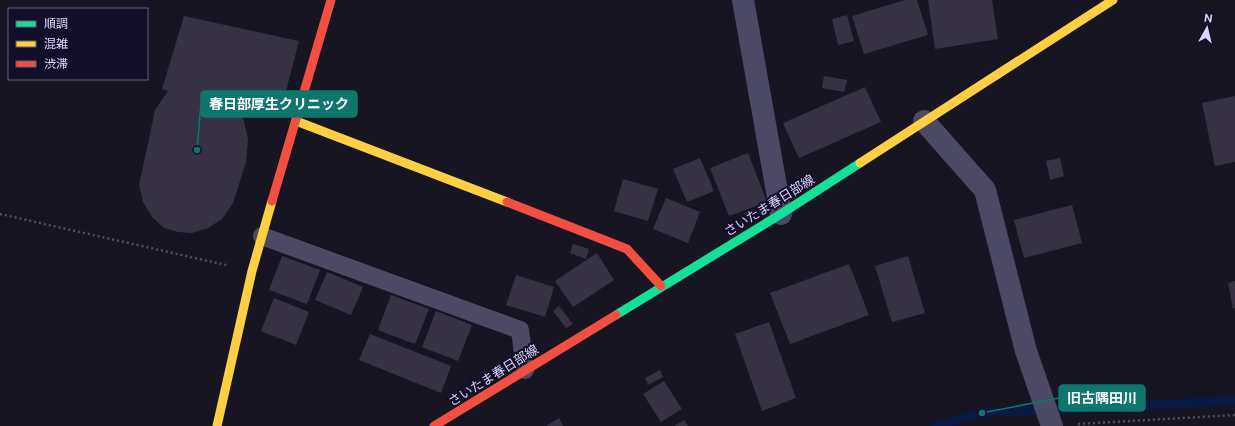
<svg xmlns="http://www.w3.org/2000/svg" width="1235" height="426" viewBox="0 0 1235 426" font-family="'Public Sans','Noto Sans JP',sans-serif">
  <rect width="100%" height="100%" fill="#181522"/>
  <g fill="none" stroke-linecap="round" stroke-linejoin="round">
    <path stroke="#091b44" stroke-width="9" d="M936,426L982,413L1235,401"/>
  </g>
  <path fill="#363244" d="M905,0H917L928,35L864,54L852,16Z
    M928,0H992L998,39L935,49Z
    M847,15L854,41L838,45L832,19Z
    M184,16L299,41L279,118L241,109L248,139L246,162L233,203L222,219L208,228L192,233L178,232L164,228L152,217L143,202L139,185L155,110L168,91L162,89Z
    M824,76L847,80L844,92L822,88Z
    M865,87L881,122L799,158L783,123Z
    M1235,96V162L1215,166L1202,103Z
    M748,153L767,202L729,216L710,168Z
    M700,158L714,191L687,202L673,169Z
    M1060,158L1064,176L1050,180L1046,161Z
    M623,179L658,189L648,221L614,211Z
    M666,198L700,212L688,243L653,229Z
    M1072,205L1082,243L1024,258L1014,220Z
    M573,244L589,249L586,259L570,253Z
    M597,253L614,280L573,307L555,281Z
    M282,256L320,270L307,304L269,290Z
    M908,256L925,313L892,322L875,266Z
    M849,264L869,315L790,344L770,293Z
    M327,272L363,287L351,315L315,300Z
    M516,275L554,287L545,317L506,305Z
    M1235,281V308L1233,309L1228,283Z
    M391,295L429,309L415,344L378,330Z
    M274,298L309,312L296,345L261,331Z
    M559,306L573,324L566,328L553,311Z
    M436,311L472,325L458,361L422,347Z
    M769,322L796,398L762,411L735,334Z
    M370,334L451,366L441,393L359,360Z
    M660,370L663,377L648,385L645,378Z
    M664,381L682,409L661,422L643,394Z
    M559,418L563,426H546Z
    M684,420L688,426H674Z"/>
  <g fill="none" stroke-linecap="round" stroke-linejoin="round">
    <path stroke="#465363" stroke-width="2.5" stroke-dasharray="2 3" stroke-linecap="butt" d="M0,214L226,265
      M1078,424L1235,415"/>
    <path stroke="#4b4963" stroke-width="18" d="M262,236L520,330L525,370"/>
    <path stroke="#4b4963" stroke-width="22" d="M743,0L781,214
      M924,121L985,190L1026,351L1052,426"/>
    <path stroke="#16e098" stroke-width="9" d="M616,315L781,214L860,163"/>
    <path stroke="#ffcf43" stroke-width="9" d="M296,121L507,202
      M860,163L1113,0
      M217,426L252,271L272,201"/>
    <path stroke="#f24e42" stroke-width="9" d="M272,201L331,0
      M507,202L627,249L661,286
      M434,426L616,315"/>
  </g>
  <g text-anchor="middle" stroke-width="4" stroke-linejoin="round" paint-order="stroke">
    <g font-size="13" fill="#dcd5ff" stroke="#140f28">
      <text transform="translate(769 205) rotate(-32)" y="5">さいたま春日部線</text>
      <text transform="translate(493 375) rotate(-32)" y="5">さいたま春日部線</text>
    </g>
  </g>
  <path fill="none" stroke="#0f766e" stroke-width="1.5" d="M197 150L201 104M982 413L1059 398"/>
  <g fill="#0f766e" stroke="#140f28" stroke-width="1.5">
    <circle cx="197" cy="150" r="4"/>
    <circle cx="982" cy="413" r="4"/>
  </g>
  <g fill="#0f766e" stroke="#0f766e" stroke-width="1.5">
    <rect x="201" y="91" width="156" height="26" rx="4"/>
    <rect x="1059" y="385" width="86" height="26" rx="4"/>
  </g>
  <g font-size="14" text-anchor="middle" font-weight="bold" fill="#fff">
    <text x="279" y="109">春日部厚生クリニック</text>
    <text x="1102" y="403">旧古隅田川</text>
  </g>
  <rect x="8" y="8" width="140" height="72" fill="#140f28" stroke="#645e7e"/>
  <rect x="16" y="21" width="20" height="6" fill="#16e098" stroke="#645e7e"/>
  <text x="44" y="28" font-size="12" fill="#dcd5ff">順調</text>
  <rect x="16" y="41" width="20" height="6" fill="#ffcf43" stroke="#645e7e"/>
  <text x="44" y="48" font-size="12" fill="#dcd5ff">混雑</text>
  <rect x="16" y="61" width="20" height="6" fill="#f24e42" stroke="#645e7e"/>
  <text x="44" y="68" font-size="12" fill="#dcd5ff">渋滞</text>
  <g transform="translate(1207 28) rotate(8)" stroke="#140f28" stroke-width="3" paint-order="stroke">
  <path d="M0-3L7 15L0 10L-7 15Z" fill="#dcd5ff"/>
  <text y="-6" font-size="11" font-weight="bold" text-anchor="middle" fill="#dcd5ff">N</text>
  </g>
</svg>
